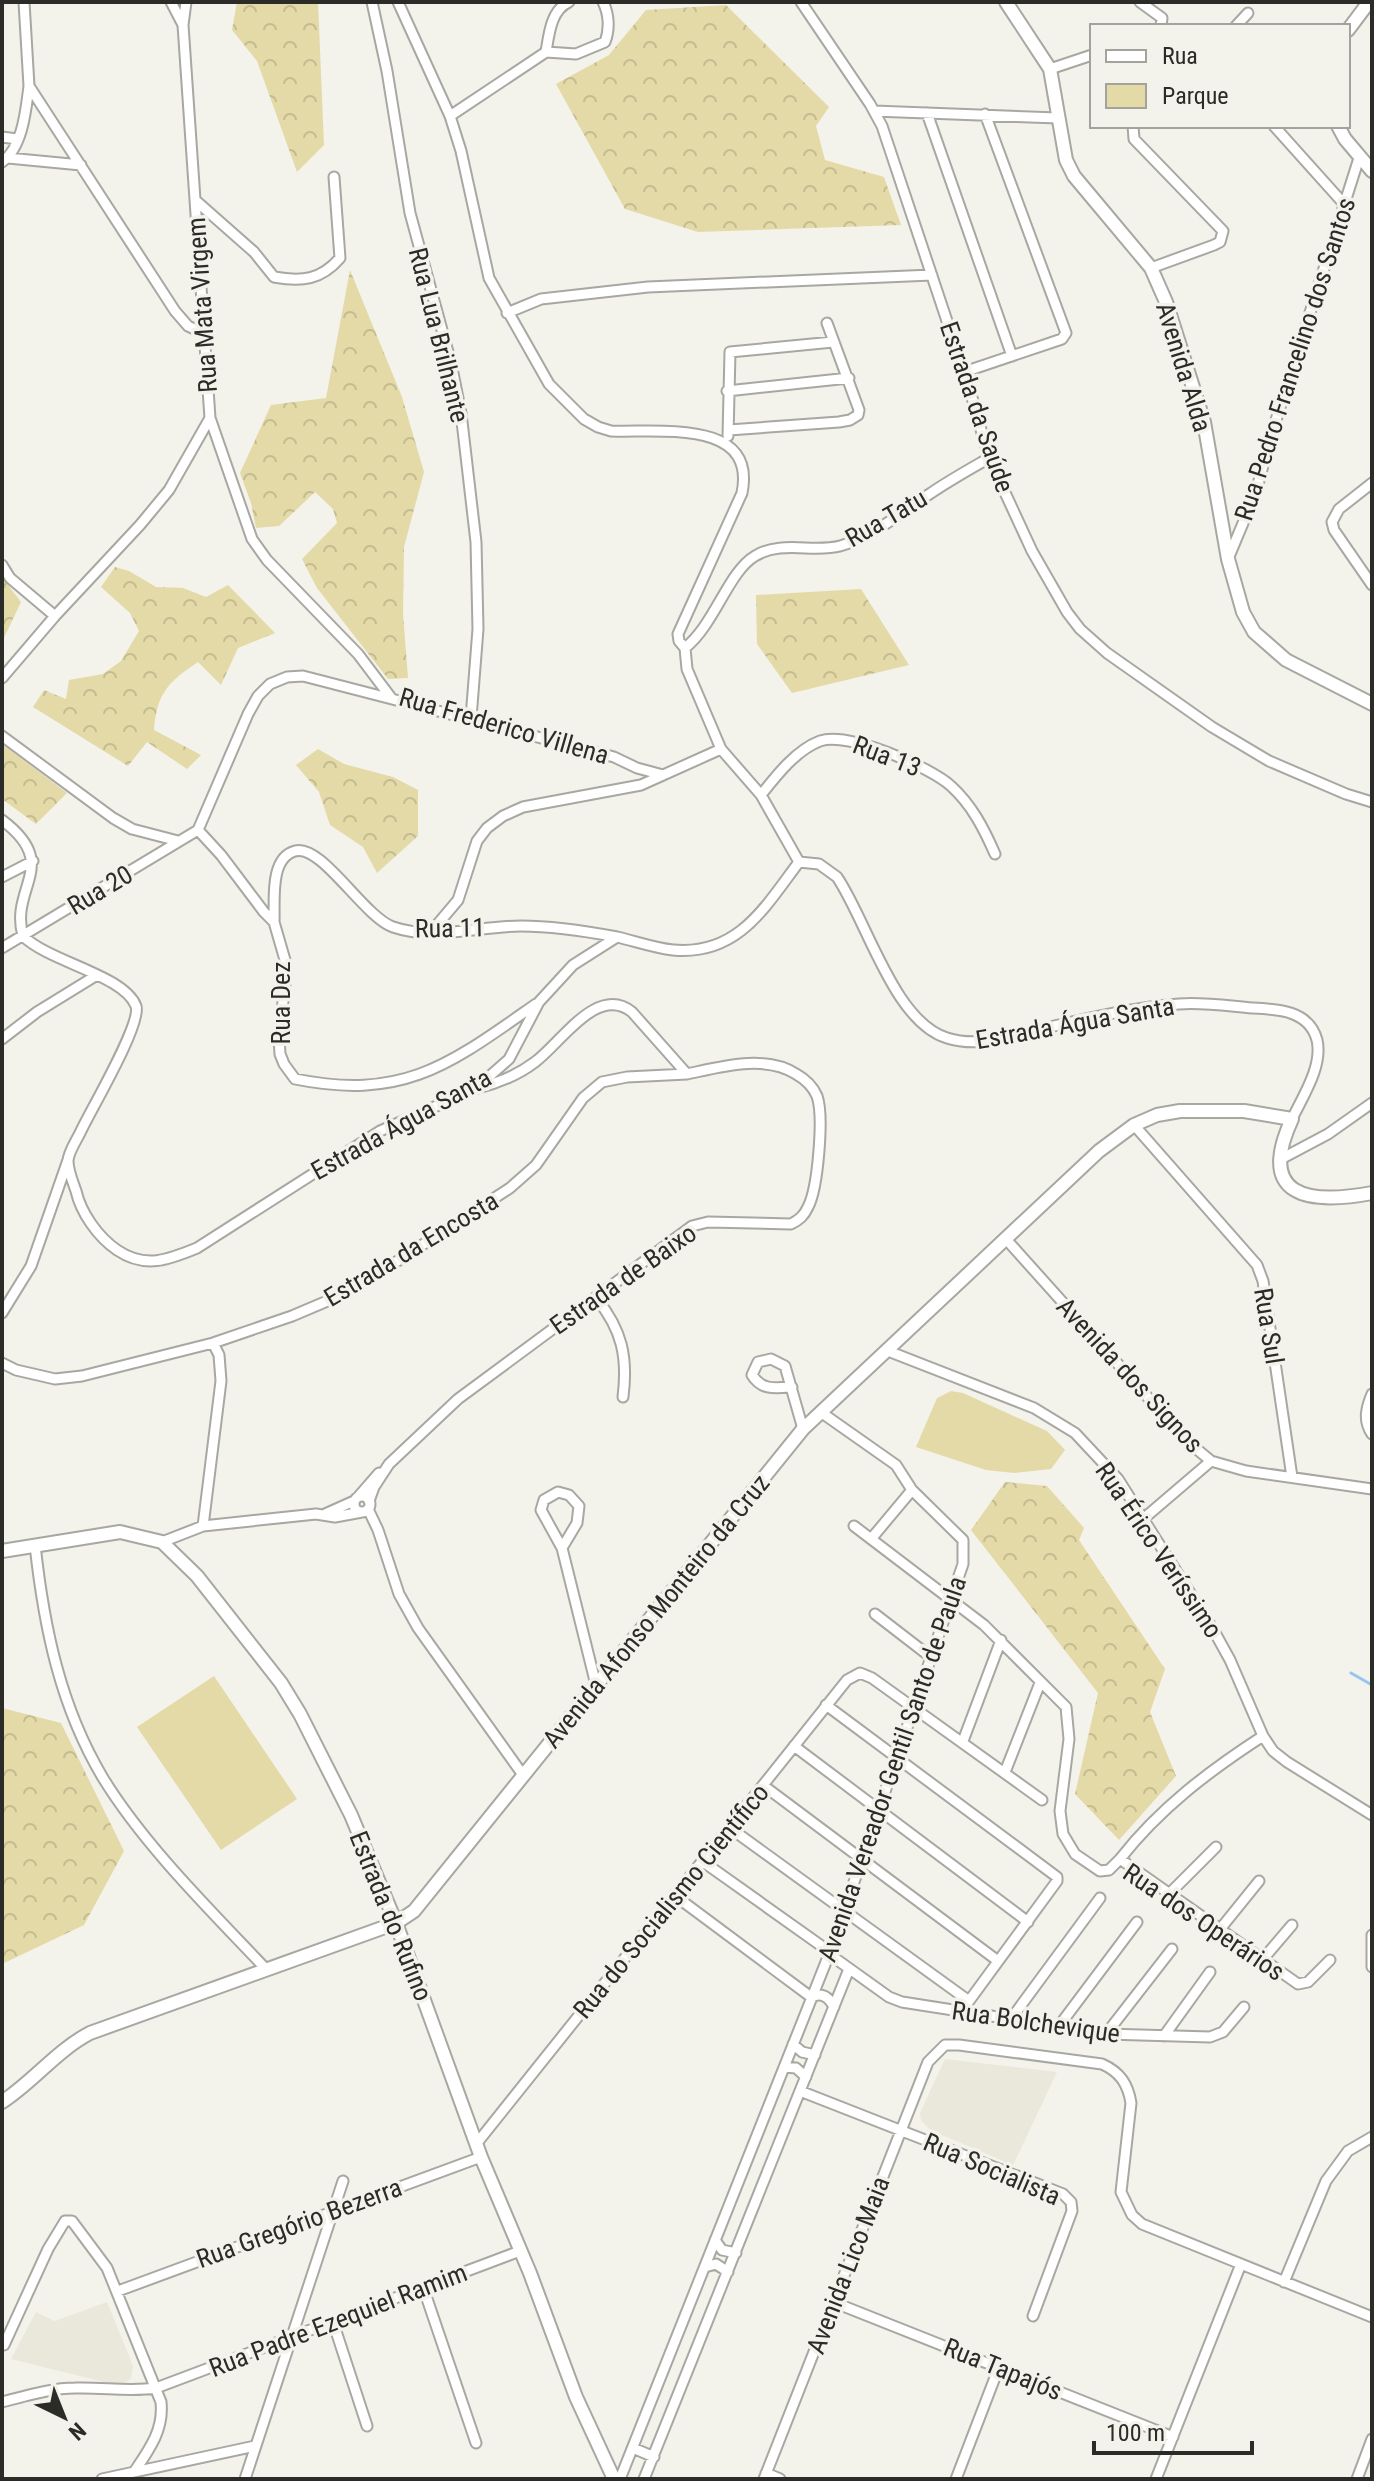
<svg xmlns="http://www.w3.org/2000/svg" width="1374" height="2481" viewBox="0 0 1374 2481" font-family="'Roboto Condensed',sans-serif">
  <defs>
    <pattern id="forest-crowns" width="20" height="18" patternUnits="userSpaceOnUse" patternTransform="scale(2)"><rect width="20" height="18" fill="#e4daa7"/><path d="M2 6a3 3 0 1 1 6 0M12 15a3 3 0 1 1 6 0" fill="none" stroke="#c4bb90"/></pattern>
  </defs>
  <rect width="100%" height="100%" fill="#f3f2eb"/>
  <path fill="#eae8da" d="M945,2059L1057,2072L1013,2165L930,2130L921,2120L920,2113Z
    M107,2302L133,2366L131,2378L126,2382L116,2385L11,2359L36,2312L55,2321Z"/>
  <path fill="#e4daa7" d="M951,1391L963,1393L1047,1431L1065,1450L1051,1469L1014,1473L986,1470L916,1447L937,1398Z
    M214,1676L297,1799L221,1850L137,1727Z"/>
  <path fill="url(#forest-crowns)" d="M237,2H318L324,145L297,172L257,61L232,30Z
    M726,5L829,107L816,126L825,160L884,177L901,225L698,232L625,209L556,84L609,55L646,10Z
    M350,270L402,397L424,472L404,547L403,613L408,678L388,679L317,588L302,559L337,523L333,509L315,492L279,526L256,528L251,503L240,473L271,405L326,398Z
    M115,567L129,571L156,587L183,588L206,597L228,585L275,633L238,648L221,685L198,662C168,682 157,693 154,730L201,755L187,769L147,742L128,766L33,707L44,690L66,699L69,680L103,674L121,661L139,631L130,613L101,587Z
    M2,577L21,602L2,642Z
    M861,589L909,665L792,693L757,644L756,595Z
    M2,744L67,793L36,824L2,799Z
    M318,749L344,764L393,777L418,790V836L377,873L363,847L330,825L319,792L296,765Z
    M1005,1482L1047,1486L1084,1528L1079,1540L1165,1669L1150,1712L1176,1776L1119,1840L1075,1794L1098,1693L971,1530Z
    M2,1708L61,1723L124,1851L84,1925L2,1964Z"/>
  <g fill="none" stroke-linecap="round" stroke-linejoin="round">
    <path stroke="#96c5f4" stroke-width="3" d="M1351,1673L1372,1685"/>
    <g stroke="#a8a7a2" stroke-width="13">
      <path id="street" d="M24,2L29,86L175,311L188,326L203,333
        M171,2L183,25
        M372,2L387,71L410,213L451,363L461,413L476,542L478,629L471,718
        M398,2L450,116L461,151L489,278L549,384L584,419L598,427L611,431C658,433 757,418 742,493L678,634L679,641L685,648
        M801,2L870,104L882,126L969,387L989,458L1032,551L1067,612L1080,629L1107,653L1212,727L1269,761L1346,794L1372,802
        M1140,2L1162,18L1161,26
        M1236,26L1248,13
        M546,52C549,34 551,10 569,2
        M1050,69L1092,55
        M874,111L1058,118
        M927,113L1012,356
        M450,116L546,52L576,54L605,42C610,29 609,14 603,2
        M1133,126L1134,139L1223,231L1220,242L1214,245L1151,268
        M1274,126L1344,204
        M2,137L17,139
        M8,158L81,165
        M2,162C23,147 26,109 29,86
        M195,200L254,252L274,277C302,282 321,280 340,258L334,177
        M507,313L541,299L648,287L932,275
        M964,372L1062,339L1066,333L985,114
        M727,391L849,378
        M210,418L252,539L267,560L358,654L392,699L614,757L637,768L663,775
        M729,430L839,422L850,420L858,415L859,410L827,323
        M728,436L730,352L833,342
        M1372,483L1339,509L1332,522L1334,530L1372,585
        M1228,559L1256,492L1270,439L1359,158
        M2,565L10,578L55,616
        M2,678L55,616L140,525L169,490L210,418L183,25L186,2
        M392,699L303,676L287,677L270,684L258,696L248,714L198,830L221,855L264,912L274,922L285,960L286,974L279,1038L280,1054L284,1064L295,1079C405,1101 450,1064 536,1004
        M2,736L113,818L132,829L178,841
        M761,795C776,776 796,750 820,741C848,731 930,767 951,786C972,805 984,829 995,854
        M2,820C62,865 9,887 23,936C49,962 124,975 136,1006C142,1024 90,1111 80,1133C76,1141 68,1153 68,1161C68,1171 73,1182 76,1191C81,1213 98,1237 117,1250C145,1269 168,1260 197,1248L380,1131L475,1089L509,1059L539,1002L573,965L617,937C635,941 654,948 673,950C738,956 765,907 799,862L819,864L837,877C867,921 894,1022 947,1038C981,1049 1020,1034 1054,1026C1094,1017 1137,1007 1179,1004C1203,1002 1228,1006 1252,1008C1277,1009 1309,1010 1317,1040C1323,1066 1303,1096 1292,1119
        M799,862L761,795L721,749L687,669L685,648C715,624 728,572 755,556C781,540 813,553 840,546C873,537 903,511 931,493C950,480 970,469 989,458
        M2,877L33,861
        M274,922C275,902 269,858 295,851C321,843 364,917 393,927C434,941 479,926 521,926C554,926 585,931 617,937
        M431,932L458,900L477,841L487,828L503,816L523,807L641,785L721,749
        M2,948L198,830
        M2,1039L37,1012L97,975
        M1134,1125L1257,1265L1263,1281L1292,1477
        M1279,1160L1328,1134L1372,1103
        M1005,1238L1187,1441L1211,1461L1246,1471L1372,1489
        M597,1299C622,1330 628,1357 623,1397
        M2,1313L31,1266L68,1160
        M888,1351L1034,1408L1075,1433L1118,1479L1214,1631L1230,1660L1263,1736L1273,1751L1287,1762L1372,1815
        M2,1363L16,1370L55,1379L82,1376L213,1343L292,1316L332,1299L373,1277L510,1188L536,1165L583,1098L602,1082L627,1077L687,1074
        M792,1387C776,1388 762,1391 752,1375L758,1362L771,1359L785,1366L803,1429
        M1372,1394C1366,1408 1363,1421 1372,1434
        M359,1496L379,1473
        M354 1504a8 8 0 1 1 16 0a8 8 0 1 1-16 0Z
        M369,1501L374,1487L389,1464L458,1399L692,1226L708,1222L791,1224C799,1220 804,1216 808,1207C818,1188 824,1116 817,1096C813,1087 805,1079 796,1074C765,1054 720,1067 687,1074L632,1012C597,984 561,1043 535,1062C518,1075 498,1083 478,1088
        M368,1509L378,1530L399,1594L418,1628L523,1775
        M325,1514L354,1501
        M1142,1520L1211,1461
        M203,1526L221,1381L219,1355L213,1343
        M854,1526L984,1625L1066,1707L1069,1739L1060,1811L1063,1834L1075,1854L1100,1871L1109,1870L1120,1859L1298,1984L1308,1982L1330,1960
        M871,1539L912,1490
        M162,1542L203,1526L316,1514L335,1517L362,1512
        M35,1545C44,1627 60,1706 103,1778C144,1845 211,1911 265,1968
        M562,1548L577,1523L579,1506L569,1495L558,1492L544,1500L541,1510L562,1548L596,1685
        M875,1614L932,1658
        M826,1705L1057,1877V1881L961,2012
        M963,1741L1001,1640
        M794,1746L1028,1922
        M1005,1772L1040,1683
        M764,1786L998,1961
        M730,1828L969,2001
        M1120,1859C1160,1808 1209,1771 1263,1736
        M702,1861L830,1952
        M1170,1893L1216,1847
        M674,1895L811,1997C822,1992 829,1997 834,2007
        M1221,1928L1259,1881
        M1372,1935V1967
        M829,1954L889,1997L902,2002L1106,2034L1210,2037L1223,2032L1244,2007
        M1263,1959L1292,1925
        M1011,2019L1100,1898
        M1059,2026L1137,1922
        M1106,2034L1172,1949
        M1164,2036L1210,1972
        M793,2044L802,2052L815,2055
        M784,2067L796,2068L806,2077
        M800,2091L1063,2194L1071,2202L1072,2211L1033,2316
        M477,2143L839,1690L847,1680L860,1673L872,1678L1042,1800
        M715,2240L722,2250L736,2253
        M705,2267L716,2264L728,2272
        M1284,2282L1326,2181L1348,2151L1372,2137
        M423,2287L476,2443
        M118,2291L481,2157
        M833,2302L1173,2437
        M333,2322L367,2426
        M4,2345L48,2249L65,2221H72L107,2268L161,2402C164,2430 149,2450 134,2472
        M2,2402C26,2396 51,2388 75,2388C103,2387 129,2392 156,2388L520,2251
        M633,2448L654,2457
        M766,2473L780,2479
        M102,2479L255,2446
        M245,2479L343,2181
        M620,2479L830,1952L963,1564V1540L912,1490L896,1465L822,1413
        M644,2479L849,1969
        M764,2479L928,2062L945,2045H959L1102,2064C1120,2072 1128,2084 1131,2103L1121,2192L1132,2215L1142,2224L1372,2317
        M956,2479L999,2367
        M1156,2479L1241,2264
        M1357,2479L1372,2439"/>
    </g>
    <g stroke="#a8a7a2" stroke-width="16">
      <path id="secondary" d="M1006,2L1050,69L1066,160L1074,176L1151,268L1166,302L1204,422L1228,559L1243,612L1254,632L1286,660L1372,704
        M1348,30L1369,2
        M1338,126L1345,139L1372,171
        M2,1551L120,1532L162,1542L197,1576L281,1683L300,1714L351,1815L396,1923L481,2157L530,2273L576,2397L614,2479
        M2,2102C34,2081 56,2051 90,2033L396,1923L414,1911L803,1429L1099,1151L1134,1125L1157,1115L1180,1111H1244L1292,1119C1256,1197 1308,1205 1372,1193"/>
    </g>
    <use href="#street" stroke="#fff" stroke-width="9"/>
    <use href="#secondary" stroke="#fff" stroke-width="12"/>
  </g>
  <g text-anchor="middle" stroke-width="7" stroke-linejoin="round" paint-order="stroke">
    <g font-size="26" fill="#2b2b28" stroke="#f3f2eb">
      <text transform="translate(202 305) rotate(-94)" y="9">Rua Mata Virgem</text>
      <text transform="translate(439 335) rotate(76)" y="9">Rua Lua Brilhante</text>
      <text transform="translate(1295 359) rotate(-72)" y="9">Rua Pedro Francelino dos Santos</text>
      <text transform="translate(1184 367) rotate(73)" y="9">Avenida Alda</text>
      <text transform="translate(977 407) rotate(71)" y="9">Estrada da Saúde</text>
      <text transform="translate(886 518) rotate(-30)" y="9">Rua Tatu</text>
      <text transform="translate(504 726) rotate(16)" y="9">Rua Frederico Villena</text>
      <text transform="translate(887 756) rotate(21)" y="9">Rua 13</text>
      <text transform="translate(100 890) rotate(-31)" y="9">Rua 20</text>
      <text transform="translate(450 928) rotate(-1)" y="9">Rua 11</text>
      <text transform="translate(281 1003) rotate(-90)" y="9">Rua Dez</text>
      <text transform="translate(1075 1023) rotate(-10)" y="9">Estrada Água Santa</text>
      <text transform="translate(401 1124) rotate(-29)" y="9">Estrada Água Santa</text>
      <text transform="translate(411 1249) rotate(-31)" y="9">Estrada da Encosta</text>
      <text transform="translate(623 1279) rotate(-35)" y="9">Estrada de Baixo</text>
      <text transform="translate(1269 1326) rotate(81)" y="9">Rua Sul</text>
      <text transform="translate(1130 1375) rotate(47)" y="9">Avenida dos Signos</text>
      <text transform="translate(1159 1550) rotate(56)" y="9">Rua Érico Veríssimo</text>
      <text transform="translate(656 1611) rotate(-51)" y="9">Avenida Afonso Monteiro da Cruz</text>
      <text transform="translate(892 1769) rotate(-71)" y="9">Avenida Vereador Gentil Santo de Paula</text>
      <text transform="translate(671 1901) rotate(-51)" y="9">Rua do Socialismo Científico</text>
      <text transform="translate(391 1916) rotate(68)" y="9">Estrada do Rufino</text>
      <text transform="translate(1204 1922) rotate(34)" y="9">Rua dos Operários</text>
      <text transform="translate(1036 2022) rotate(8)" y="9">Rua Bolchevique</text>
      <text transform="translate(992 2169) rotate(23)" y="9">Rua Socialista</text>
      <text transform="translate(299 2223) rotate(-20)" y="9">Rua Gregório Bezerra</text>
      <text transform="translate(848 2265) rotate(-69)" y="9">Avenida Lico Maia</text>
      <text transform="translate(338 2320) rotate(-21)" y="9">Rua Padre Ezequiel Ramim</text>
      <text transform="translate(1003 2369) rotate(22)" y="9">Rua Tapajós</text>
    </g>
  </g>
  <rect width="1374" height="2481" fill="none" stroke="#2b2b28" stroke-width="8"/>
  <rect x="1090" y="24" width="260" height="104" fill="#f3f2eb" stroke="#a3a29d" stroke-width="2"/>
  <rect x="1106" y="50" width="40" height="12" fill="#ffffff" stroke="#a3a29d" stroke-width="2"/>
  <text x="1162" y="64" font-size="24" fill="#2b2b28">Rua</text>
  <rect x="1106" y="84" width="40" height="24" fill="#e4daa7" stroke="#a3a29d" stroke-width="2"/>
  <text x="1162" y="104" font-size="24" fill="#2b2b28">Parque</text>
  <g transform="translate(64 2417) rotate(137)" stroke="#f3f2eb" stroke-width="6" paint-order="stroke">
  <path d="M0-6L14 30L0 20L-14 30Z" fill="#2b2b28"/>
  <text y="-12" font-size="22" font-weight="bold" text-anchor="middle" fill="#2b2b28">N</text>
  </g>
  <path d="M1094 2441v12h158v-12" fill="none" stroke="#2b2b28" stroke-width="4"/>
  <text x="1106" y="2441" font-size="24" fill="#2b2b28" stroke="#f3f2eb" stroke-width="6" paint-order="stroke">100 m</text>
</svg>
